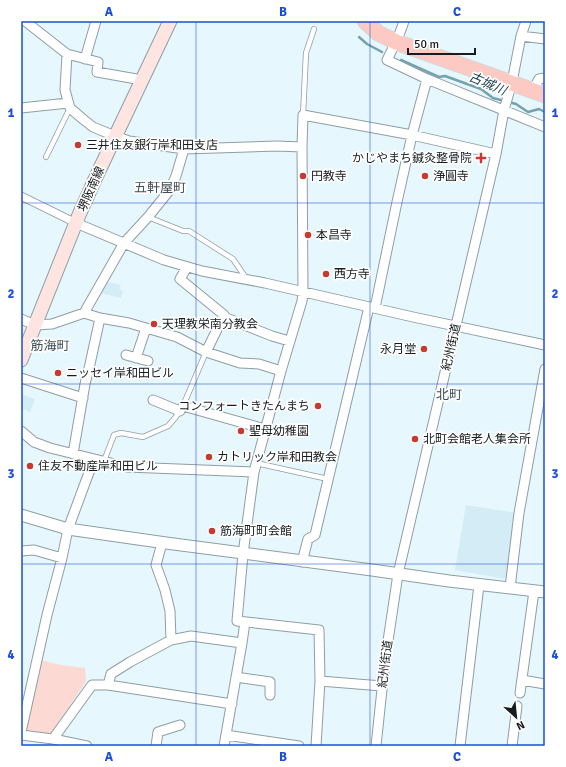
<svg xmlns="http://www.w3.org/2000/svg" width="566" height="767" viewBox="0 0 566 767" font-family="Signika,'Noto Sans JP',sans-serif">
  <rect width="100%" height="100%" fill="#e6f7fd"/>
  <path fill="#d3ecf6" d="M104,281L121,285L119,289L123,291L121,298L100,293Z
    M21,394L35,399L30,412L21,408Z
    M466,505L517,513L506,579L455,570Z"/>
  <path fill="#fdd9d4" d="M40,660L61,665L85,668L86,681L52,734L24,731Z"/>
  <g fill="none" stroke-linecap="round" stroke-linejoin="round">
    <path stroke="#75a1b0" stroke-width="2.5" d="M359,37L367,44L382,52
      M401,60L439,77L445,76L481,89L493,98L516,104L528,112L539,109L545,112"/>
    <g stroke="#8f9ea4" stroke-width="6">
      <path id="service" d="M303,115L306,53L314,29
        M46,157L70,108
        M148,217L183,231H189L233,259L246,278
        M104,461L114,435L121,433L143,437L168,426L175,418L183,406L206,352
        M256,463L328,479"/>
    </g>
    <g stroke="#8f9ea4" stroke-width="9">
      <path id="pedestrian" d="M21,196L76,223"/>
    </g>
    <g stroke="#8f9ea4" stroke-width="11">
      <path id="minor" d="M25,21L67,54L98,62L97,72L142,80
        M404,21C400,35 393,48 387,60L427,79L545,127
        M521,36L545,39
        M67,54L65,90L70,108L84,120L93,127L115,136L129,141L184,149L277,146L302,147
        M85,59L96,21
        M533,90L539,79L545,78
        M21,108L68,103
        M76,223L164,260L202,271L265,283L413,317L545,345
        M187,267L180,279L224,315L206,352
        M375,308L397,202L412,135L427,79
        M84,313L124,243L148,217L169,191L176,176L184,149
        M224,317L272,336L289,341
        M21,319L35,325L52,324L84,313L100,318L129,323L177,337L206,352L240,363L259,364L281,371
        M126,355L148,361
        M136,358L146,328
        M21,378L83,398
        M153,400L180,411
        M183,406L265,429
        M21,431L34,442L50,448L127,467L254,472
        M73,454L85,384L90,364L100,318
        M162,543L156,565L165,590L170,611L171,640
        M21,551L34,550L62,558
        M302,562L308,539L315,535L369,307
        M510,588L519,513L545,369
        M236,677L270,682V695
        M522,680L545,684
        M320,681L382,686
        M520,693L534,591
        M232,704L108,685L111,674L130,662L171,640L191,636L242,643
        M21,732L47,615L62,558L68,529L94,459
        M21,735L53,739L87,746
        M226,735L299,746
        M53,739L92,685H108
        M156,746L158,732L180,725
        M224,746L242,643L245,622
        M316,746L320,681L319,630L237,621L243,554L254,472L281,371L302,301L303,292L302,147L303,115L412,135L496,154
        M376,746L385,661L398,574L496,154L504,110L512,82L521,36L526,21
        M460,746L479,585
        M512,746L517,706"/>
    </g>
    <g stroke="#8f9ea4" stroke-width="13">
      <path id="tertiary" d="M21,515L68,529L166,543L372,570L449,581L545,592"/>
    </g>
    <g stroke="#8f9ea4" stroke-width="15">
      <path id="secondary" d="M21,360L79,215L96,177L170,21"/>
    </g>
    <g stroke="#d5d6d7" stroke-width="17">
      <path id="primary" d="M365,21L378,33L396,42L545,95"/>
    </g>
    <use href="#service" stroke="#fff" stroke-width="4.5"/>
    <use href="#pedestrian" stroke="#fff" stroke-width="7"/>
    <use href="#minor" stroke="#fff" stroke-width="9"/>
    <use href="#tertiary" stroke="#fff" stroke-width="11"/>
    <use href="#secondary" stroke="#fee5e1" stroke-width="13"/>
    <use href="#primary" stroke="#fdcac3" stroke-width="15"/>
  </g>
  <path fill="none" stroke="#1d4ed8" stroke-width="1" stroke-opacity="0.55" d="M196,21V746M370,21V746M21,203H545M21,384H545M21,564H545"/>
  <g fill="#c83a30" stroke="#fff" stroke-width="1.5">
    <circle cx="78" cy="145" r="4"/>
    <path d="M479 152h4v4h4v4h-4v4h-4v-4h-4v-4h4z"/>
    <circle cx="303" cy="176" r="4"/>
    <circle cx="425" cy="176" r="4"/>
    <circle cx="308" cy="235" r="4"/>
    <circle cx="326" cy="274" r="4"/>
    <circle cx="154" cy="324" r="4"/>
    <circle cx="424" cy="349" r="4"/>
    <circle cx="58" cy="373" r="4"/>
    <circle cx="318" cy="406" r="4"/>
    <circle cx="241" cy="431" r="4"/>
    <circle cx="415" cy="439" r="4"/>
    <circle cx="209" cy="457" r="4"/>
    <circle cx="30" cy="466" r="4"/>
    <circle cx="212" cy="531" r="4"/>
  </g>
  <g text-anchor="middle" stroke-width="3.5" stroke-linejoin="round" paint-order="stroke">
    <g font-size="12" fill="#171d1f" stroke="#fff" text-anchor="start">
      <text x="86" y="149">三井住友銀行岸和田支店</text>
      <text x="472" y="162" text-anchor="end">かじやまち鍼灸整骨院</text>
      <text x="311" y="180">円教寺</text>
      <text x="433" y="180">浄圓寺</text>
      <text x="316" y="239">本昌寺</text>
      <text x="334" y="278">西方寺</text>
      <text x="162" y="328">天理教栄南分教会</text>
      <text x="416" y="353" text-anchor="end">永月堂</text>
      <text x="66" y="377">ニッセイ岸和田ビル</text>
      <text x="310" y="410" text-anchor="end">コンフォートきたんまち</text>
      <text x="249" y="435">聖母幼稚園</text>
      <text x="423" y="443">北町会館老人集会所</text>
      <text x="217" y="461">カトリック岸和田教会</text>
      <text x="38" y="470">住友不動産岸和田ビル</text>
      <text x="220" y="535">筋海町町会館</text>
    </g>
    <g font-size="12" fill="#171d1f" stroke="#fff">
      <text transform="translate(91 189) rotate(-66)" y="4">堺阪南線</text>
      <text transform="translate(451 347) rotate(-77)" y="4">紀州街道</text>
      <text transform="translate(385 664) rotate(-83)" y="4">紀州街道</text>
    </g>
    <g font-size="13" font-style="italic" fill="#18404d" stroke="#fff">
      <text transform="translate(488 83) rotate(23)" y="5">古城川</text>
    </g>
    <g font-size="13" fill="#404e53" stroke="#fff">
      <text x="160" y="192">五軒屋町</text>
      <text x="50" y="350">筋海町</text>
      <text x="449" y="399">北町</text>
    </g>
  </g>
  <rect width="566" height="767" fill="none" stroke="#ffffff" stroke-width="44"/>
  <g transform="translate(516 717) rotate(153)" stroke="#ffffff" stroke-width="3" paint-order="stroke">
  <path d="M0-3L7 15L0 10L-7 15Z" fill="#171d1f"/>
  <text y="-6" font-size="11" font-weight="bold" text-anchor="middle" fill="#171d1f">N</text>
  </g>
  <path d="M408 48v6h67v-6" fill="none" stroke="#171d1f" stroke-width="2"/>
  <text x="414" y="48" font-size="12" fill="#171d1f" stroke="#ffffff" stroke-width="3" paint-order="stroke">50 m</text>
  <rect x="22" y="22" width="522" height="723" fill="none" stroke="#1d4ed8" stroke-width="1.5"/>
  <g font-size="13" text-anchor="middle" font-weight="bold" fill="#1d4ed8">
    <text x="109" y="16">A</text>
    <text x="283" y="16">B</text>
    <text x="457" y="16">C</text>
    <text x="11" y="117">1</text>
    <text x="555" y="117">1</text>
    <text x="11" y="298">2</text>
    <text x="555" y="298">2</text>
    <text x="11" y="478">3</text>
    <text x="555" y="478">3</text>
    <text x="11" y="659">4</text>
    <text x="555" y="659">4</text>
    <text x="109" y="761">A</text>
    <text x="283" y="761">B</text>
    <text x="457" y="761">C</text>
  </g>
</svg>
